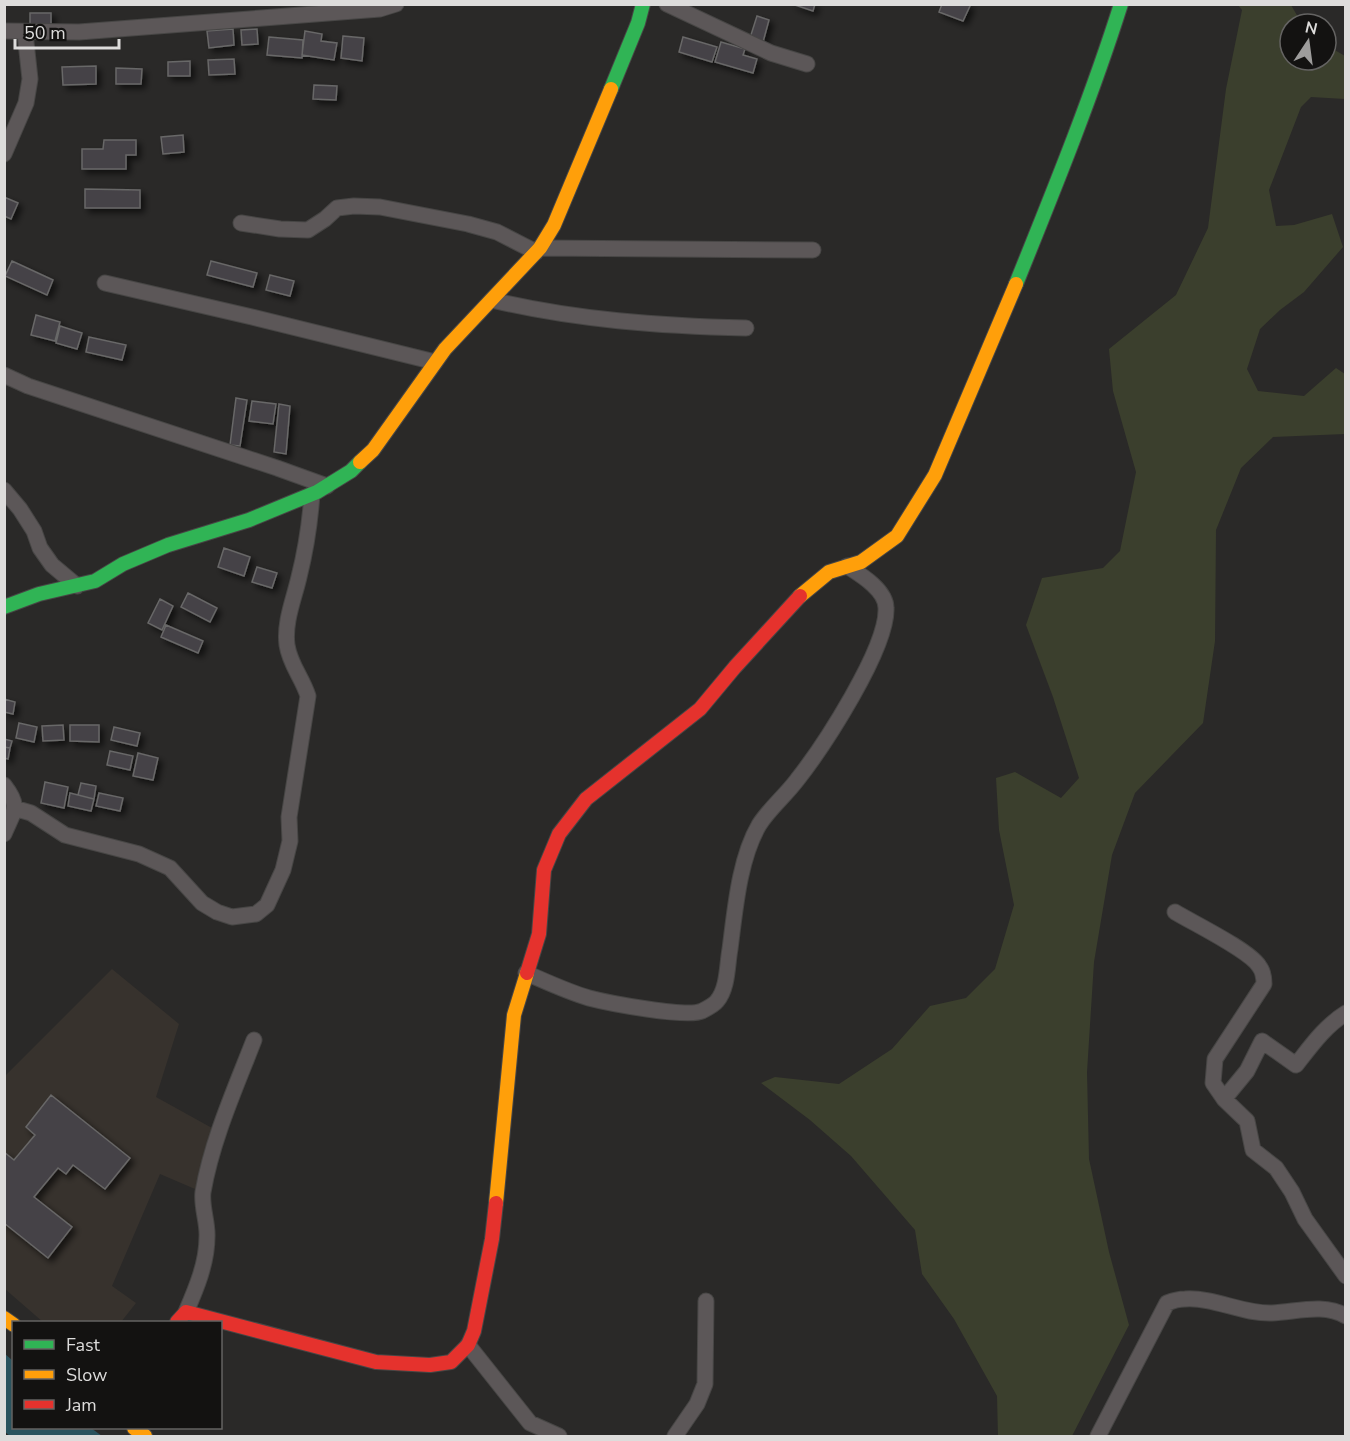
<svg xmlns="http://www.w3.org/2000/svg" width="1350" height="1441" viewBox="0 0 1350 1441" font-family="'Nunito Sans',sans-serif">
  <defs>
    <filter id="shadow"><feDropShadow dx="4" dy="4" stdDeviation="3" flood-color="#0009"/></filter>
  </defs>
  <rect width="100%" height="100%" fill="#2a2928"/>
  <path fill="#37322d" d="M112,969L179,1024L156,1097L212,1128L195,1189L160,1174L112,1286L136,1303L121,1322H43L5,1289V1076Z"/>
  <path fill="#3b3f2d" d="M1238,5H1291L1302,24H1290V60H1326V45L1345,56V99L1311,97L1301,107L1269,190L1276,226L1294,225L1332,214L1343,247L1304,292L1280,310L1260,329L1247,369L1258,391L1304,396L1336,368L1345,374V434L1273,437L1241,468L1216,530L1215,641L1203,723L1135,793L1112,855L1094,962L1087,1072L1089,1159L1109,1252L1129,1325L1072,1436H998L997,1396L954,1319L922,1274L915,1230L851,1156L810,1120L761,1083L775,1077L839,1084L892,1049L930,1006L966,998L995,969L1014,905L999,830L996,778L1015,772L1061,798L1079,778L1053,697L1026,625L1042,578L1103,568L1120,551L1136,472L1113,391L1109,349L1176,295L1208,228L1226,89L1242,10Z"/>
  <path fill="#2a535e" d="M4,1353L13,1361L14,1428H91L102,1436H10L5,1432Z"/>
  <path fill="#454247" stroke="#686767" stroke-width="1.5" filter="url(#shadow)" d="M792,4H815L813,11Z
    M942,4H967L970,6L963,21L939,12Z
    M30,13H51V27H30Z
    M757,16L769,20L763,42L750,38Z
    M233,29L234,45L209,48L207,31Z
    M257,29L258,44L242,45L241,30Z
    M305,31L322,34L321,41L337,43L334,60L302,55Z
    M343,36L364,38L362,61L341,58Z
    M269,37L303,40L302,58L267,55Z
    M683,37L717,47L712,62L679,52Z
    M721,42L745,49L743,55L757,59L753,73L715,62Z
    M234,59L235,74L209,75L208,60Z
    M190,61V76H168V62Z
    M96,66V84L63,85L62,67Z
    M116,68L142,69L141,84H116Z
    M314,85L337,86L336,100L313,99Z
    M183,135L184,152L163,154L161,137Z
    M104,140H136V155H126V169H82V149H103Z
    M85,189L140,190V208H85Z
    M4,197L18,203L11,219L4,216Z
    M12,261L53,280L47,295L5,276Z
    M211,261L257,273L253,287L207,275Z
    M270,275L294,281L290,296L266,290Z
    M36,315L60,322L55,341L31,335Z
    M60,326L82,333L77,349L56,343Z
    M89,337L126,345L122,360L86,352Z
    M236,398L247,400L240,446L230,445Z
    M252,401L276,404L273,424L249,421Z
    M279,404L290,406L286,454L274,452Z
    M224,548L250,557L244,576L218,567Z
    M257,567L277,573L272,588L252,582Z
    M188,593L217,608L210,622L181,607Z
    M160,599L173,606L162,630L148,623Z
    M166,625L203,641L198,653L161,637Z
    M4,699L15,702L13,714L4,712Z
    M19,723L37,727L34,742L16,738Z
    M63,725L64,740L43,741L42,726Z
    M70,725H99V742L70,741Z
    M114,727L140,733L137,746L111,740Z
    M4,739L12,741L10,748L4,747Z
    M4,747L10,748L8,759L4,758Z
    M110,751L133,756L130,770L107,765Z
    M138,753L158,758L153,780L133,776Z
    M45,782L68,787L64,808L41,803Z
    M81,783L96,786L94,799L78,795Z
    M70,793L94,799L91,811L68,806Z
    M99,793L123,798L120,811L96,806Z
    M51,1095L130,1158L105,1189L73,1165L66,1174L58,1168L34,1197L72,1227L48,1258L4,1223V1152L14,1160L35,1135L26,1127Z"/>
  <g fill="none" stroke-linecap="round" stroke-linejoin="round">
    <g stroke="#474645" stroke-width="17">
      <path id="street" d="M667,4L771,53L807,64
        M4,31L79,32L380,9L396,4
        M4,154L26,103L30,79L25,33
        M241,223L280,229L308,230L325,219L337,208L354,206L380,207L468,224L497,232L536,252
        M540,248L813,250
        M105,283L252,317L435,362
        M492,300C575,320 661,326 746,328
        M4,375L28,386L277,468L327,486
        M4,490L20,509L34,531L40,548L52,565L77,586
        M4,785C21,807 14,810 4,834
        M14,808L31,813L65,835L139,854L170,868L202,903L217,912L232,917L256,914L267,905L283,870L290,841L289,817L308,696C302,677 290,665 287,645C284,622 294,599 299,577C306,549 310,523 312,494
        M1175,912C1193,923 1249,950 1259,966C1263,971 1264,978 1264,984L1215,1059L1213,1083L1224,1099L1247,1121L1253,1150L1276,1168L1292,1192L1305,1219L1346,1276
        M526,973C547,982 568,992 589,998C608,1003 687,1018 702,1011C706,1009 714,1005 717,1001C728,988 727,965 730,949C735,911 739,859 759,825C769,809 785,796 797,780C823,747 888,648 886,608C886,590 861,575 847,566
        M1224,1099L1247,1071L1262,1041L1296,1065C1311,1046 1325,1026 1346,1013
        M186,1312C196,1289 207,1263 207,1237C208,1223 201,1206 203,1192C212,1140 235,1089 254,1040
        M468,1345L530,1423L559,1436
        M675,1436L697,1404L705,1384L706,1301
        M1098,1436L1167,1303C1172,1301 1179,1299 1185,1299C1214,1297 1242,1314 1272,1313C1297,1312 1323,1303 1346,1316"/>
    </g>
    <g stroke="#474645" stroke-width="16">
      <path id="fast" d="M611,89L638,23L643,4
        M1016,284C1053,192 1091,99 1121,4
        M4,607L39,594L95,581L123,564L168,545L249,520L317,492L351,471L360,462"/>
    </g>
    <g stroke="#474645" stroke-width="16">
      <path id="slow" d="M360,462L373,450L445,349L540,248L554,225L611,89
        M800,596L829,572L861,562L897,536L935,475L1016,284
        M496,1203L514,1015L527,973
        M4,1318L14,1325
        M134,1428L145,1436"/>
    </g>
    <g stroke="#474645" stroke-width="16">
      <path id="jam" d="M527,973L539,934L544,870L559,834L586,799L700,709L735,667L800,596
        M177,1322L186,1312L376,1362L430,1365L451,1362L468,1345L474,1331L492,1239L496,1203"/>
    </g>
    <use href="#street" stroke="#5c5758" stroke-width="15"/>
    <use href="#fast" stroke="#30b455" stroke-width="14"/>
    <use href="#slow" stroke="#ff9f0a" stroke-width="14"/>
    <use href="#jam" stroke="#e5322d" stroke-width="14"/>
  </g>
  <rect width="1350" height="1441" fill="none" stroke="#dddcdb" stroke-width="12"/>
  <rect x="12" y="1321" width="210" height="108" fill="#131211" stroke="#646362" stroke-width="1.5"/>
  <rect x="24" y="1340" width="30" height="9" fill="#30b455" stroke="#646362" stroke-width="1.5"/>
  <text x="66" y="1351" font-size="18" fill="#dddcdb">Fast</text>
  <rect x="24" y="1370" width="30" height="9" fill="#ff9f0a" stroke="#646362" stroke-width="1.5"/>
  <text x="66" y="1381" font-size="18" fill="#dddcdb">Slow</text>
  <rect x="24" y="1400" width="30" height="9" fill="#e5322d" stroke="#646362" stroke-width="1.5"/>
  <text x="66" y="1411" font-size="18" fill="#dddcdb">Jam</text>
  <g transform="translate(1308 42) rotate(13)"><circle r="28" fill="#131211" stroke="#646362" stroke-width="1.5"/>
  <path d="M0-4.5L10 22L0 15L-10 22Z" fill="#9e9d9c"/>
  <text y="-9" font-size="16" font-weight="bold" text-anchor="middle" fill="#dddcdb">N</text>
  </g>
  <path d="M15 39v9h104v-9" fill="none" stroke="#dddcdb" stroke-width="3"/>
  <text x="24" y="39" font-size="18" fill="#dddcdb" stroke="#131211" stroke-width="4.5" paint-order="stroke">50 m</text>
</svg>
